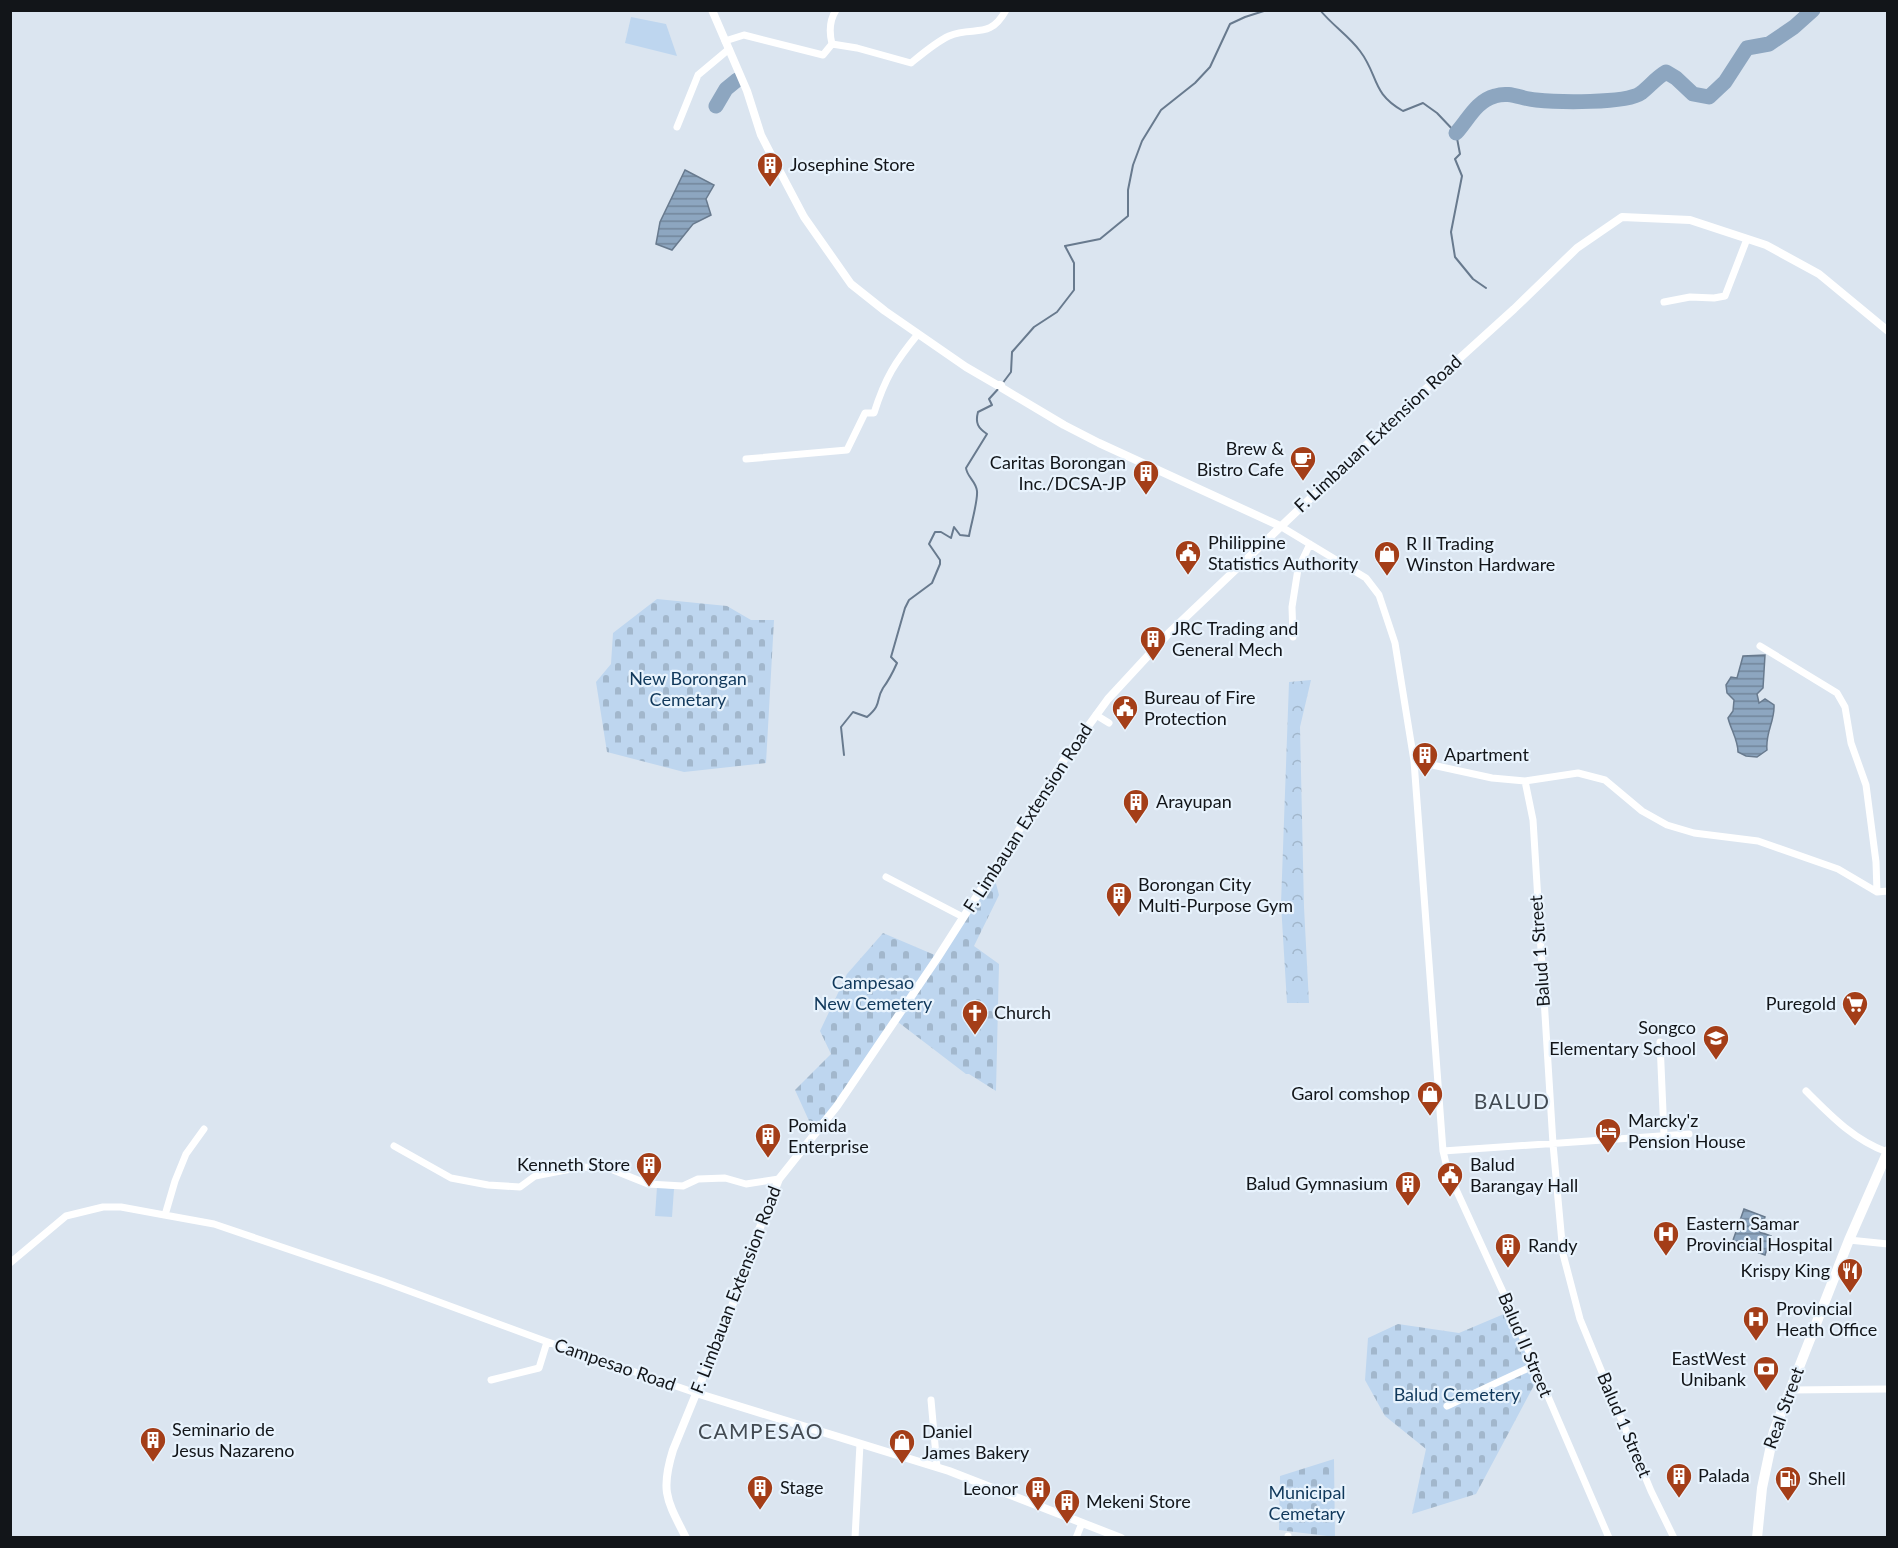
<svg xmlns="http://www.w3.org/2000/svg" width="1898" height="1548" viewBox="0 0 1898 1548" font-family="Lato,sans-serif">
  <defs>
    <pattern id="forest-crowns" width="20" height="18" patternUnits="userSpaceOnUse" patternTransform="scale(1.5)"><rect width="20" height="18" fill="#bed6ef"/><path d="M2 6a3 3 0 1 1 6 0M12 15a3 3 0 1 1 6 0" fill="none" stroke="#a2b7cc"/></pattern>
    <pattern id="cemetery-stones" width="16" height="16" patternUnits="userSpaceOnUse" patternTransform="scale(1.5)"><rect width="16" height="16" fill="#bed6ef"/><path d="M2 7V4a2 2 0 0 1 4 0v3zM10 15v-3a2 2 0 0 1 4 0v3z" fill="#a2b7cc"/></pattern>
    <pattern id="water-rules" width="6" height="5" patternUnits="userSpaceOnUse" patternTransform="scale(1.5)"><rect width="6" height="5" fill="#8da6c0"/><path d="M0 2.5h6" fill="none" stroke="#72869b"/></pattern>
  </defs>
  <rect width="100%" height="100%" fill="#dbe5f0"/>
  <path fill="url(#forest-crowns)" d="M1311,680L1300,727L1304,907L1309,1003H1287L1281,904L1289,682Z"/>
  <path fill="url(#cemetery-stones)" d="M657,599L727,606L751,620H774L766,763L684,772L607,752L596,682L611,664L613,633Z
    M994,876L999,895L974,946L999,964L996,1091L969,1074H966L898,1022Z
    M883,933L937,956L815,1134L795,1090L831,1054L820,1031L847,974Z
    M1511,1311L1539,1376L1476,1494L1412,1514L1426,1449L1385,1416L1365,1380L1368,1338L1398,1324L1459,1333Z
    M1334,1459L1335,1537L1279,1530L1280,1476Z"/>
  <path fill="#bed6ef" d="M631,17L666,24L677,56L625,43Z
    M657,1187L674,1189L672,1217L655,1216Z"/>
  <path fill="url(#water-rules)" stroke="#687a8e" stroke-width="1.5" d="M685,170L714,185L706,199L711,215L693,224L672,250L656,244L660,222Z
    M1765,655L1763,688L1757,694L1759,703L1765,699L1774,705C1775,721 1765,733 1767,750L1757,757L1746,756L1738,752C1738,740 1731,730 1728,718L1733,711L1734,700L1727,693L1726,685L1731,677L1737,678L1743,656Z
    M1744,1209L1765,1217L1760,1232L1771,1236L1765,1255L1732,1243Z"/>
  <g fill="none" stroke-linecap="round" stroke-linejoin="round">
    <path stroke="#687a8e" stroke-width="2" d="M1320,10C1332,25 1349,36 1360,51C1379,76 1371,93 1403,111L1423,103L1437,113L1456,133L1460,154L1455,159L1462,176L1451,232L1455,257L1473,279L1486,288
      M1002,384L1011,372L1012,352L1034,327L1057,312L1074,290V263L1065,246L1100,239L1128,216V190L1133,165L1142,141L1161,110L1195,83L1210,67L1230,24L1245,17L1267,10
      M844,755L841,727L853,712L867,717C883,703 875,701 883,688C889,680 893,672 897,663L891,657L905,608L909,600L932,583L940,564V560L929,544L935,532H941L951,538L954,527L960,535L969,536C971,524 978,501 977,491C976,481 967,477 966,468L987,434C978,428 975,423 978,412L992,405L989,399L999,388"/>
    <path stroke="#8da6c0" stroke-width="15" d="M716,106L726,89L737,80
      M1456,133C1468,120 1476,101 1495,96C1510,91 1521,99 1536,100C1556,102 1626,104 1641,93C1650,86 1656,78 1666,72L1676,78L1693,94L1709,97L1725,82L1747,48L1769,44L1794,27L1813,10"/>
    <path stroke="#fff" stroke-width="7" d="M725,41L744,35L823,55L832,44C829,32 829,21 836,10
      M832,44L857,48L911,63C922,54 936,42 949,36C974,25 989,41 1006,10
      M677,127L698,75L729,49
      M1664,302L1690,297L1714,298L1725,296L1747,239
      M746,459L847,450L865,413H874C885,378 895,362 918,334
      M1280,526L1366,578L1379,595L1395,643L1414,761L1443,1151L1448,1172L1503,1292L1609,1538
      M1293,637L1292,607L1298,569L1310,544
      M1760,646L1837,693L1845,707L1851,743L1866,785L1876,862L1877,892
      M1096,715L1109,723
      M1414,761L1492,778L1525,781L1533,820L1553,1144L1563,1254L1580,1319L1651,1491L1674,1538
      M1525,781L1578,773L1605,780L1642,811L1667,825L1694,833L1758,841L1838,869L1877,892L1888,891
      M886,877L963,917
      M1660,1042L1664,1135
      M1806,1091C1831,1116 1854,1140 1887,1152
      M394,1146L451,1178L488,1185L520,1187L535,1176L581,1167L608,1168L648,1184L683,1186L698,1179L725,1178L746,1184L779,1179
      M1443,1151L1689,1134
      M165,1215L175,1181L186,1154L204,1129
      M1849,1240L1888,1244
      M10,1263L66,1216L103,1207H121L159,1214L214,1224L382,1281L545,1341L696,1393
      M491,1380L539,1368L547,1342
      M1791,1390L1888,1389
      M931,1400L937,1467
      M1447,1406L1535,1365
      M855,1538L860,1444
      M1076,1538L1082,1523
      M1288,1538V1536"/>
    <path stroke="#fff" stroke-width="8" d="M712,10L747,91L761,135L776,164L804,217L851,284L885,311L966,367L997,385H1001L1002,388L1064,425L1099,443L1280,526
      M696,1393L949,1471L1121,1538
      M686,1538C667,1500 660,1492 673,1450L738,1291L755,1240L779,1179L837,1106L938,957L1065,758L1108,699L1169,633L1418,396L1514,309L1577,248L1622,217L1690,220L1766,245L1819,274L1888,331"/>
    <path stroke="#fff" stroke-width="10" d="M1757,1538L1762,1488L1774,1431L1849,1240L1888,1151"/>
  </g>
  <defs>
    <g id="building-pin" transform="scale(1.35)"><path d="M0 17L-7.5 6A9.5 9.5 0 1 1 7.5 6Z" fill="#a43e18" stroke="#e8f3fd"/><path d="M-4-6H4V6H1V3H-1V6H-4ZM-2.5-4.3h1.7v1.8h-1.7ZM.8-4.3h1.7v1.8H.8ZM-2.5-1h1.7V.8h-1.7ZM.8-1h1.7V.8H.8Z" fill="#fff"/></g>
    <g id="cafe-pin" transform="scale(1.35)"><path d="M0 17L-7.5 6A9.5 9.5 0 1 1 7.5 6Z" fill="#a43e18" stroke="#e8f3fd"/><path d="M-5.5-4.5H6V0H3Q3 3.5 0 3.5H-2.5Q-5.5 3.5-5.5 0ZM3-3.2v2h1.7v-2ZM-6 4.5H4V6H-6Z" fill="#fff"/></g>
    <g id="civic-pin" transform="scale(1.35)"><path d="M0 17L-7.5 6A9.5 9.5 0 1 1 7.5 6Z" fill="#a43e18" stroke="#e8f3fd"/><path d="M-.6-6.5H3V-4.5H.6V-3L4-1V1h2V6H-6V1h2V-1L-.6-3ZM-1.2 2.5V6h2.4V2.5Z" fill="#fff"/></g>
    <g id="shop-pin" transform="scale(1.35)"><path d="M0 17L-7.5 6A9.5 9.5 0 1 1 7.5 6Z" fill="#a43e18" stroke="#e8f3fd"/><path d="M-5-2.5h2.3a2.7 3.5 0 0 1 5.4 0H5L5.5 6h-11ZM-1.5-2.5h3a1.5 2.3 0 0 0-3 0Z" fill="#fff"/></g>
    <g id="supermarket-pin" transform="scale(1.35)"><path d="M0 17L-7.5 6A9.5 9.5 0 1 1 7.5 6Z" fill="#a43e18" stroke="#e8f3fd"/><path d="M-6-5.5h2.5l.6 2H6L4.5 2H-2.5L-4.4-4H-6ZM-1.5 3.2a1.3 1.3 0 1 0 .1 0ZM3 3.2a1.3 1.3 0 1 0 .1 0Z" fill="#fff"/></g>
    <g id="church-pin" transform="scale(1.35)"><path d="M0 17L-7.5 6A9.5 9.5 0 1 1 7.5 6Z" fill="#a43e18" stroke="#e8f3fd"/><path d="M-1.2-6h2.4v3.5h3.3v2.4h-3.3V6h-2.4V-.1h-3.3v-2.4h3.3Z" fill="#fff"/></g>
    <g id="school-pin" transform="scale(1.35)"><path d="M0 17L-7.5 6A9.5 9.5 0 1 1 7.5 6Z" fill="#a43e18" stroke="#e8f3fd"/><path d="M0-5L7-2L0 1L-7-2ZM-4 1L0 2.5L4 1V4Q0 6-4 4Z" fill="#fff"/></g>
    <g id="hotel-pin" transform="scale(1.35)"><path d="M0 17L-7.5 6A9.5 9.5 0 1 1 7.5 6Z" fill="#a43e18" stroke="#e8f3fd"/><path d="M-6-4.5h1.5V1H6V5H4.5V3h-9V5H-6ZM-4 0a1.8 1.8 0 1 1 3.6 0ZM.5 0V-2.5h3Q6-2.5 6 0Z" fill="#fff"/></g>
    <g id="hospital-pin" transform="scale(1.35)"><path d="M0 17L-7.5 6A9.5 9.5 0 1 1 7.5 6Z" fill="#a43e18" stroke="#e8f3fd"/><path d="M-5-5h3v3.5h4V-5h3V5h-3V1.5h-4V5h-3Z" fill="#fff"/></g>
    <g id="restaurant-pin" transform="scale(1.35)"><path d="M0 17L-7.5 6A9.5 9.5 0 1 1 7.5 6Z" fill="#a43e18" stroke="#e8f3fd"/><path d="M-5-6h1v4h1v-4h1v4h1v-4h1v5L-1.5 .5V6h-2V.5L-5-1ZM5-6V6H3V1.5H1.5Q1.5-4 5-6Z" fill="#fff"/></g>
    <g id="bank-pin" transform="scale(1.35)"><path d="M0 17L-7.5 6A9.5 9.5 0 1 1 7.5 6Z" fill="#a43e18" stroke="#e8f3fd"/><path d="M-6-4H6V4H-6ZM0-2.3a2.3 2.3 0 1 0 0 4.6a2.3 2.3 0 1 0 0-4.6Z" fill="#fff"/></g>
    <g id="fuel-pin" transform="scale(1.35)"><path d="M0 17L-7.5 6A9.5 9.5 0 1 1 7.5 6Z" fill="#a43e18" stroke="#e8f3fd"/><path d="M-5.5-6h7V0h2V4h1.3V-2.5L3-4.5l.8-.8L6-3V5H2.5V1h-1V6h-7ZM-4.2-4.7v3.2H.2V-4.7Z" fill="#fff"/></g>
  </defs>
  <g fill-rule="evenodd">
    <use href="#building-pin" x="770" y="165"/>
    <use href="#cafe-pin" x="1303" y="459"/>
    <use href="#building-pin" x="1146" y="473"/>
    <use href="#civic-pin" x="1188" y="553"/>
    <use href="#shop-pin" x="1387" y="554"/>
    <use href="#building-pin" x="1153" y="639"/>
    <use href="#civic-pin" x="1125" y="708"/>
    <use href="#building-pin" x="1425" y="755"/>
    <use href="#building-pin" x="1136" y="802"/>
    <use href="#building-pin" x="1119" y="895"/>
    <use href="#supermarket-pin" x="1855" y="1004"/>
    <use href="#church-pin" x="975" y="1013"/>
    <use href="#school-pin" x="1716" y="1038"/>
    <use href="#shop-pin" x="1430" y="1094"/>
    <use href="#hotel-pin" x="1608" y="1131"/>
    <use href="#building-pin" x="768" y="1136"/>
    <use href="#building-pin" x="649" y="1165"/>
    <use href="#civic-pin" x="1450" y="1175"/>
    <use href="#building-pin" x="1408" y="1184"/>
    <use href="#hospital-pin" x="1666" y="1234"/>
    <use href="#building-pin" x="1508" y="1246"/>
    <use href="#restaurant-pin" x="1850" y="1271"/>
    <use href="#hospital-pin" x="1756" y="1319"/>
    <use href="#bank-pin" x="1766" y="1369"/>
    <use href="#building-pin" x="153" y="1440"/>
    <use href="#shop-pin" x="902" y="1442"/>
    <use href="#building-pin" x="1679" y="1476"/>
    <use href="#fuel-pin" x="1788" y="1479"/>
    <use href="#building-pin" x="760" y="1488"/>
    <use href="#building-pin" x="1038" y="1489"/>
    <use href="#building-pin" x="1067" y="1502"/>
  </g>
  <g text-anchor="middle" stroke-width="4.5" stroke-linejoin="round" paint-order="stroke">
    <g font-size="18" fill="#121519" stroke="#e8f3fd" text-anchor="start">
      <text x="790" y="171">Josephine Store</text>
      <text x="1284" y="455" text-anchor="end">Brew &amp;<tspan x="1284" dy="21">Bistro Cafe</tspan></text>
      <text x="1126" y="469" text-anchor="end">Caritas Borongan<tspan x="1126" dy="21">Inc./DCSA-JP</tspan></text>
      <text x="1208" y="549">Philippine<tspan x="1208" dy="21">Statistics Authority</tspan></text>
      <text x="1406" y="550">R II Trading<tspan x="1406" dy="21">Winston Hardware</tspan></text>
      <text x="1172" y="635">JRC Trading and<tspan x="1172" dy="21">General Mech</tspan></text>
      <text x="1144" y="704">Bureau of Fire<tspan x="1144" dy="21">Protection</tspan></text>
      <text x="1444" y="761">Apartment</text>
      <text x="1156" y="808">Arayupan</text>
      <text x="1138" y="891">Borongan City<tspan x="1138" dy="21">Multi-Purpose Gym</tspan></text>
      <text x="1836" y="1010" text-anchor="end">Puregold</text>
      <text x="994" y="1019">Church</text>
      <text x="1696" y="1034" text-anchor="end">Songco<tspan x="1696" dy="21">Elementary School</tspan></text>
      <text x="1410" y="1100" text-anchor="end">Garol comshop</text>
      <text x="1628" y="1127">Marcky'z<tspan x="1628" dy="21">Pension House</tspan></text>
      <text x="788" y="1132">Pomida<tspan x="788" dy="21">Enterprise</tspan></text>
      <text x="630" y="1171" text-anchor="end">Kenneth Store</text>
      <text x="1470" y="1171">Balud<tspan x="1470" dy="21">Barangay Hall</tspan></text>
      <text x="1388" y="1190" text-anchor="end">Balud Gymnasium</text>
      <text x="1686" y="1230">Eastern Samar<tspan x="1686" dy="21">Provincial Hospital</tspan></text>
      <text x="1528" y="1252">Randy</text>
      <text x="1830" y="1277" text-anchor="end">Krispy King</text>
      <text x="1776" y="1315">Provincial<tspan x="1776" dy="21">Heath Office</tspan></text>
      <text x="1746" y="1365" text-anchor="end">EastWest<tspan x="1746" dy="21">Unibank</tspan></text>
      <text x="172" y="1436">Seminario de<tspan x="172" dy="21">Jesus Nazareno</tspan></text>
      <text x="922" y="1438">Daniel<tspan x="922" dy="21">James Bakery</tspan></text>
      <text x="1698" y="1482">Palada</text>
      <text x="1808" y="1485">Shell</text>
      <text x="780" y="1494">Stage</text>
      <text x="1018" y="1495" text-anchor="end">Leonor</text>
      <text x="1086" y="1508">Mekeni Store</text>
    </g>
    <g font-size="18" fill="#121519" stroke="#e8f3fd">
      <text transform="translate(1378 434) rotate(-43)" y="6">F. Limbauan Extension Road</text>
      <text transform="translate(1028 818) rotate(-57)" y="6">F. Limbauan Extension Road</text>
      <text transform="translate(1540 951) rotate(-94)" y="6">Balud 1 Street</text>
      <text transform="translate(736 1290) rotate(-69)" y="6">F. Limbauan Extension Road</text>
      <text transform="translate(1525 1345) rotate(67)" y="6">Balud II Street</text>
      <text transform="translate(615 1365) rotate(19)" y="6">Campesao Road</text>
      <text transform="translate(1784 1408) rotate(-70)" y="6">Real Street</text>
      <text transform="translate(1624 1425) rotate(67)" y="6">Balud 1 Street</text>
    </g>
    <g font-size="18" fill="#10385b" stroke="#e8f3fd">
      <text x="688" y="685">New Borongan<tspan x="688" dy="21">Cemetary</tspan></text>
      <text x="873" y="989">Campesao<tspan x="873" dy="21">New Cemetery</tspan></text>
      <text x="1457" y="1401">Balud Cemetery</text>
      <text x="1307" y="1499">Municipal<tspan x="1307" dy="21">Cemetary</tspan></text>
    </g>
    <g font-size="21" letter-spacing="1.5" fill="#434b53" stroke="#e8f3fd">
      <text x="1512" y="1109">BALUD</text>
      <text x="761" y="1439">CAMPESAO</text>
    </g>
  </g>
  <rect width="1898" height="1548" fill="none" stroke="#121519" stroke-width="24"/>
</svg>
